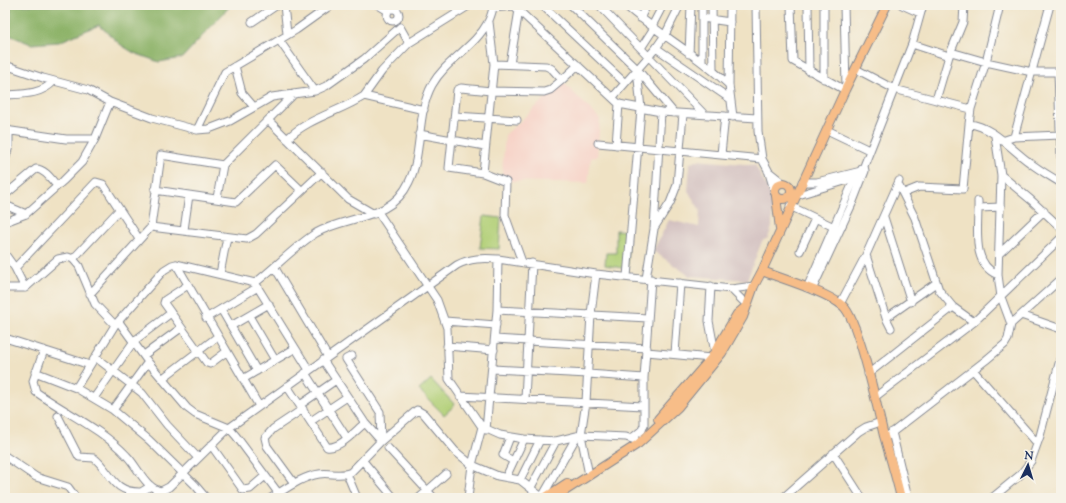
<svg xmlns="http://www.w3.org/2000/svg" width="1066" height="503" viewBox="0 0 1066 503" font-family="'Sorts Mill Goudy',serif">
  <rect width="100%" height="100%" fill="#f7f3e8"/>
  <filter id="ink" filterUnits="userSpaceOnUse"><feTurbulence type="fractalNoise" baseFrequency=".025" numOctaves="2"/><feDisplacementMap in="SourceGraphic" scale="8" xChannelSelector="R" yChannelSelector="G"/><feConvolveMatrix kernelMatrix="1 2 1 2 8 2 1 2 1" color-interpolation-filters="sRGB"/></filter>
  <filter id="wash" filterUnits="userSpaceOnUse"><feTurbulence type="fractalNoise" baseFrequency=".012" numOctaves="4" result="noise"/><feDisplacementMap in="SourceGraphic" scale="16" xChannelSelector="R" yChannelSelector="G"/><feGaussianBlur stdDeviation="0.9" result="paint"/><feColorMatrix in="noise" values="0 0 0 0 0 0 0 0 0 0 0 0 0 0 0 0 0 1.4 0 .05"/><feComposite in="paint" operator="in"/></filter>
  <g filter="url(#wash)">
    <rect width="100%" height="100%" fill="#efe2c4"/>
    <path fill="#f7d1c6" d="M563,82L600,119L597,157L591,158L588,183L509,181L502,174L505,135Z"/>
    <path fill="#d2bfbf" d="M696,160L755,165L772,197V227L768,238L762,241L747,280L690,276L653,251L669,220L699,227L700,210L688,191L690,163Z"/>
    <path fill="#b1cf76" stroke="#667f6a" d="M484,216L501,218L499,249L480,248Z
      M616,230L628,231V269L605,265L606,253H616Z
      M431,379L455,405L444,415L419,390Z"/>
    <path fill="#8cb267" stroke="#547062" d="M11,5H231L182,58L159,62L134,53L121,45L99,25L59,42L31,44L9,35Z"/>
  </g>
  <g filter="url(#ink)">
    <g fill="none" stroke-linecap="round" stroke-linejoin="round">
      <g stroke="#858891" stroke-width="9">
        <path id="minor" d="M284,5L287,34
          M378,5L388,11
          M513,5L619,104L616,145
          M542,5L625,83
          M571,5L637,69L674,113
          M599,5L704,114
          M625,5C658,34 697,54 729,85
          M712,5L713,70
          M730,5L729,85L733,117
          M756,5L758,131L762,159L768,170L775,193
          M791,5L793,61L845,90
          M808,5L809,71
          M824,5V79
          M844,5L846,87
          M902,5L920,13
          M1000,5L986,62L971,109L969,124C992,126 1011,149 1029,162C1039,170 1050,176 1061,183
          M493,8L514,6
          M387 15a6 6 0 1 1 12 0a6 6 0 1 1-12 0Z
          M640,18L647,5
          M702,18L730,22
          M252,22L277,5
          M652,26L663,5
          M279,40L315,91
          M912,44L949,56
          M641,48L654,28
          M656,48L729,98
          M951,52L986,62L1032,72H1061
          M689,54L691,5
          M702,61V5
          M494,64L546,66L552,69L562,80L578,65
          M510,64L519,10
          M5,65L43,78L88,90L110,102L152,118L197,130L209,129L230,121L272,97L315,91L326,86L364,59L400,27L409,43
          M235,66L242,93L254,107
          M856,69L894,89L971,109
          M1058,72L1061,157
          M5,95C23,94 41,95 54,81
          M364,96L382,71L409,43L470,5
          M613,97L656,48L665,35L680,5
          M936,100L949,56L963,22L964,5
          M619,104L661,112L757,118
          M455,116L517,120
          M268,120L348,199L374,214
          M5,130L66,139H95L110,102
          M197,130L225,72L296,30L331,5
          M827,130L869,150
          M419,134L485,146
          M1014,137L1060,135
          M287,139C308,118 339,112 364,96L424,110
          M1002,141L1014,137L1050,5
          M598,143L762,159
          M721,154L725,116
          M5,160L9,146V130
          M223,165L294,94
          M864,166L912,44L923,5
          M768,171L783,183
          M483,173L494,64L489,22
          M1001,175L1031,200L1061,228
          M802,182H817L861,171
          M898,184L915,218L939,290L953,307L974,322
          M155,190L236,202L275,165L301,190
          M904,193L919,187L963,189L969,124
          M5,195L36,169C45,169 52,180 57,186
          M795,196L858,177
          M978,201C979,226 970,264 998,275
          M5,205L26,214
          M790,206L838,229
          M979,208L1001,207
          M378,212L437,300L447,328L449,379L482,427L500,435L524,439L556,441L581,435L626,437L635,440
          M884,217L911,302
          M5,222L26,214L63,181L82,162L95,139
          M151,227L161,155L223,165L217,198
          M654,228L670,203L677,185L683,114
          M184,230L189,195
          M800,251L815,219
          M5,254L15,268
          M999,254L1044,211
          M866,255L886,318L891,328
          M73,259L119,210
          M522,262L505,215L506,182L483,173L449,168L457,90L461,88L491,91L544,92L550,90L562,80
          M176,264L259,406
          M275,268L328,357
          M220,274L227,237
          M627,277L641,109L637,69
          M646,279L654,229L661,112
          M255,283C275,268 295,246 316,233C347,215 391,221 409,182C423,154 416,114 432,85C446,60 475,47 488,22C491,17 492,11 494,5
          M188,285L165,300L164,303L207,363L210,364L226,352
          M711,286L709,321L715,353
          M5,288H25L58,259L68,257L73,259L79,266L95,304L115,325
          M25,288L15,268L96,182L103,184L139,239
          M807,288L855,178L864,166L865,171L852,204L812,290
          M90,294L151,227L247,239L256,234L322,172
          M746,304L731,289L754,286
          M840,304L866,255L899,181
          M221,309L257,371
          M497,310L648,318
          M1021,315L1061,329
          M249,316L275,360
          M206,318L258,287
          M886,318L936,283
          M445,321L496,325
          M119,322L148,362L187,408L195,414L229,428L236,436L282,498
          M1011,324L1061,279
          M231,326L269,304
          M5,338L90,365
          M495,339L647,348
          M447,346L494,350
          M44,350L33,381L36,392C66,413 102,429 127,456C137,466 146,489 161,491L169,487L229,428L457,265C470,258 483,258 498,259L596,274L731,289
          M647,352L711,358
          M675,354L680,283
          M144,355L181,328
          M95,357L142,393L167,425L198,458
          M323,360L365,423L381,441L380,412L346,359L352,356
          M493,369L588,374L644,378
          M973,370L1037,443
          M35,372L76,388L113,410L149,440L195,485L206,498
          M305,373L347,438
          M868,374L953,307
          M163,378L217,337
          M243,379L294,349
          M287,386L327,447C340,449 355,431 365,423
          M76,388L115,325L164,270L172,265L176,264L255,283L309,370
          M460,396L643,406
          M875,397L974,322L1061,238
          M94,398L134,341L171,313
          M525,399L532,263
          M300,405L336,380
          M113,410L148,362
          M58,416L79,457L94,458C111,471 112,493 141,492L151,486
          M311,421L347,397
          M486,430L497,310L498,259
          M892,432L908,498
          M510,437L503,455L513,461
          M632,438L642,430L644,425V378L651,279
          M885,438L986,360L1005,344L1008,339L1011,324L1001,297L998,275L1001,175L995,136
          M211,445L243,490L250,489L265,476
          M388,448L434,498
          M833,453L862,498
          M5,456L36,477L68,487L76,498
          M363,461L394,498
          M588,470L581,435L586,402L591,314L596,274
          M347,474L357,498
          M506,477L524,439
          M520,480L540,440
          M294,483L267,446L265,438L273,429L303,409
          M531,487L556,441
          M542,497L577,436
          M271,498C287,488 301,477 319,474C329,472 342,477 351,472L381,441L417,410L424,414L455,451L472,465L498,476L520,480L543,498
          M419,498L446,474
          M468,498L472,465L482,427
          M783,498L858,432L866,427L881,422
          M992,498L1020,475L1031,461L1040,436L1061,356"/>
      </g>
      <g stroke="#858891" stroke-width="10">
        <path id="major" d="M775 191a8 8 0 1 1 16 0a8 8 0 1 1-16 0Z
          M776,196L780,229
          M762,271C783,279 827,292 843,306C859,320 878,411 884,436C890,457 896,477 901,498
          M658,419L711,358L737,314L744,308
          M544,498L567,483
          M554,498L638,444L678,407L722,353L743,317L754,286L762,271L845,90L887,5"/>
      </g>
      <use href="#minor" stroke="#fff" stroke-width="7"/>
      <use href="#major" stroke="#f7bd88" stroke-width="8"/>
    </g>
  </g>
  <rect width="1066" height="503" fill="none" stroke="#f7f3e8" stroke-width="20"/>
  <g transform="translate(1028 465) rotate(5)" stroke="#f7f3e8" stroke-width="3" paint-order="stroke">
  <path d="M0-3L7 15L0 10L-7 15Z" fill="#1b2f5e"/>
  <text y="-6" font-size="11" font-weight="bold" text-anchor="middle" fill="#1b2f5e">N</text>
  </g>
</svg>
